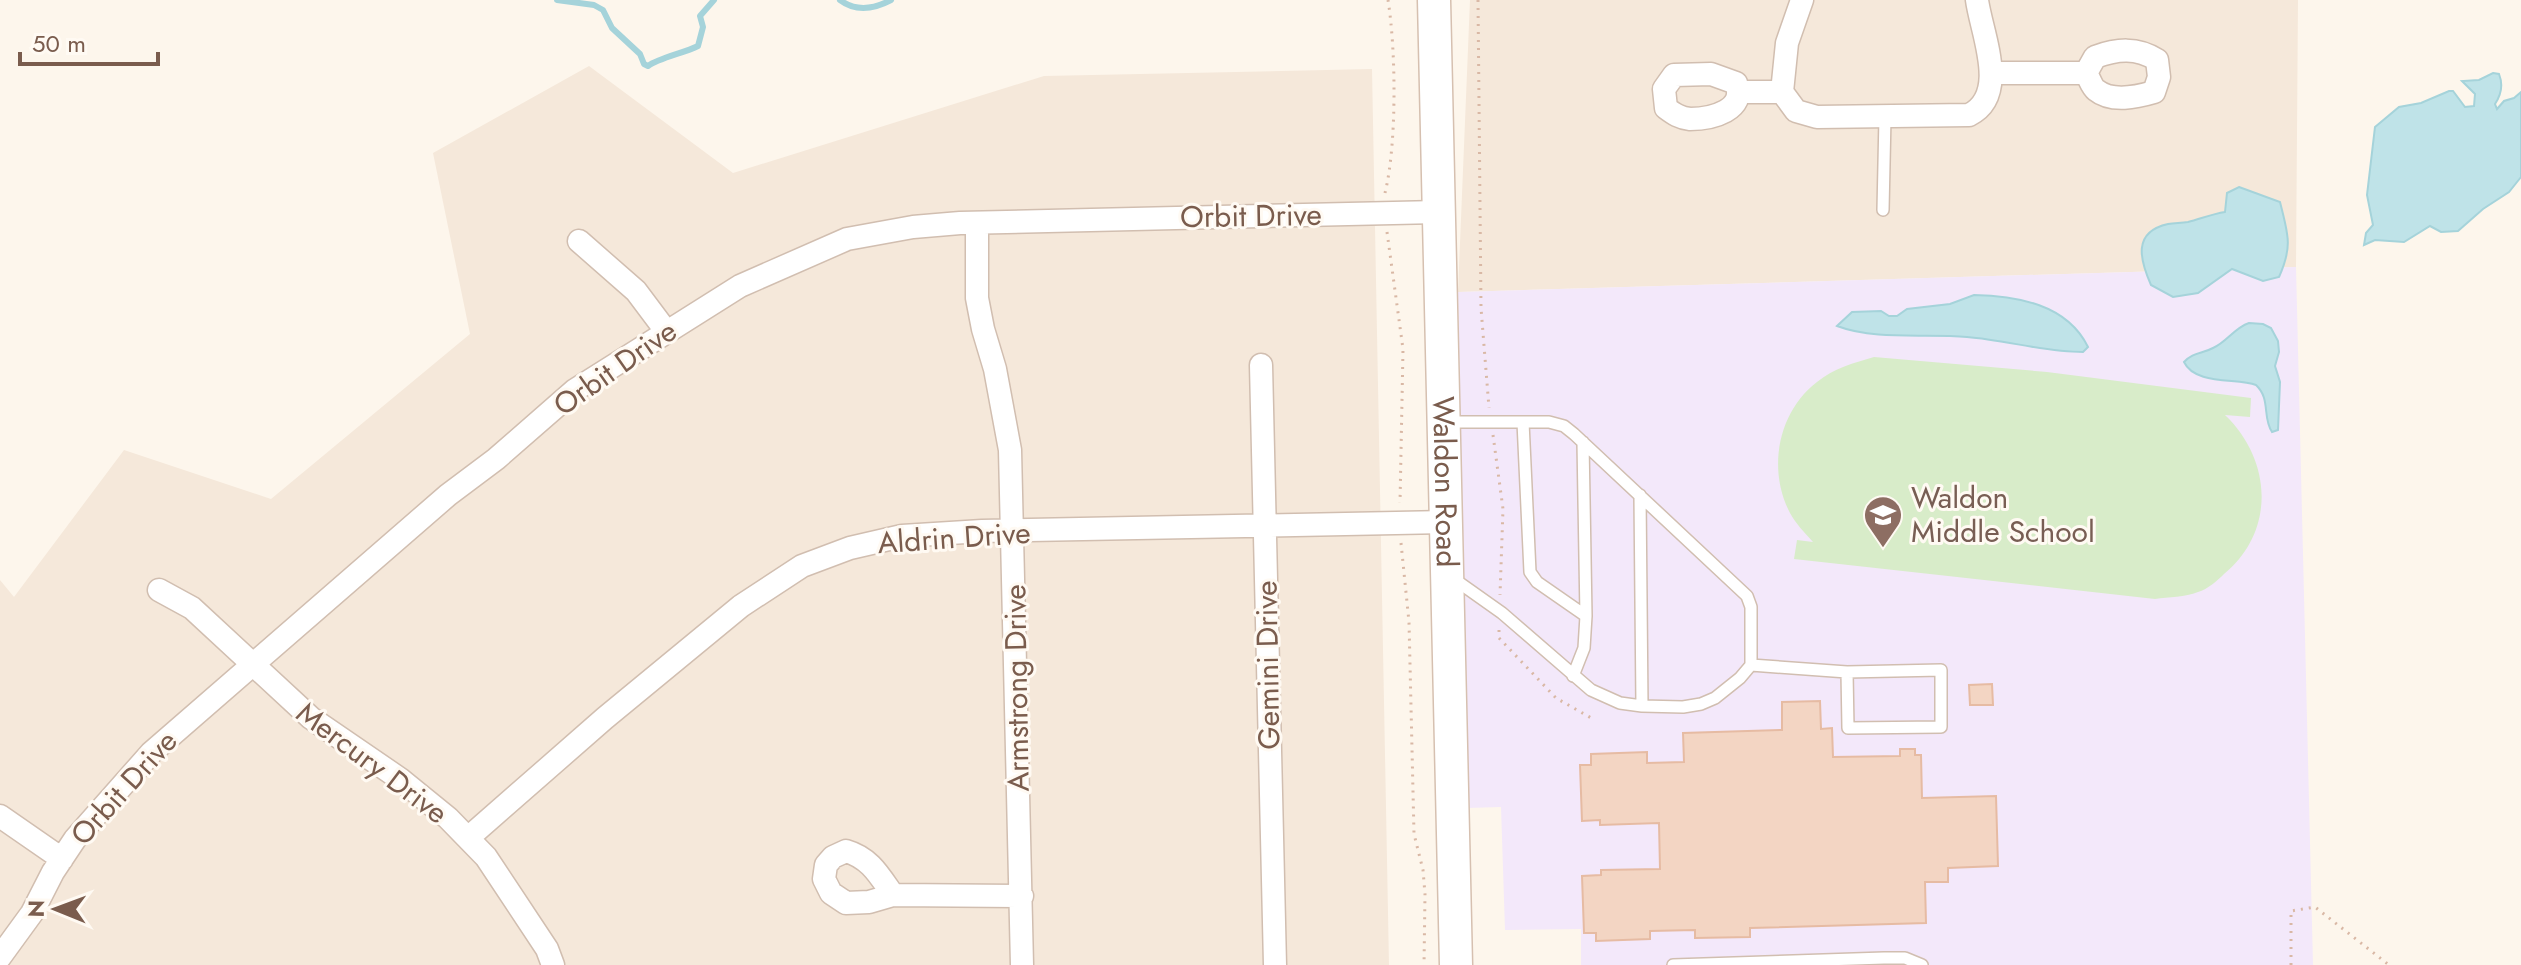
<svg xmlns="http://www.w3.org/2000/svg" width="2521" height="965" viewBox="0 0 2521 965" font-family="Jost,sans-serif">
  <rect width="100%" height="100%" fill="#fdf6ec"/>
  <path fill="#f5e8da" d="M1470,0H2298L2296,267L1458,292Z
    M589,66L733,173L1044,76L1372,69L1389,965H0V580L14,597L124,450L271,499L470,334L433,153Z"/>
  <path fill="#f3e8fa" d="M2296,267L2313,965H1581V929L1505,930L1501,807L1467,808L1458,292Z"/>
  <path fill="#d8ecc9" d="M1874,357L2047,372L2251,398L2250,417L2225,415C2272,460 2276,531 2224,574C2217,581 2208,589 2198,592C2185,597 2169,597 2155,599L1794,559L1797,540L1813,542C1804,532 1796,524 1790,513C1767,469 1778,412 1817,382C1834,368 1854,363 1874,357Z"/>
  <path fill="#bfe3e8" stroke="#a5d3da" stroke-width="2" d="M2493,73L2499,74C2503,84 2501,95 2495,104L2497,109L2504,101L2514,98L2521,92V177L2509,192L2483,209L2458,231L2441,232L2430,226L2404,242L2375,240L2364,245L2366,233L2373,225L2367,195L2375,127L2399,107L2421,103L2449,91H2453L2465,107L2474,106L2475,94L2462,81L2479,80Z
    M2239,187L2280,202C2288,234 2293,246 2279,277L2263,281L2232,269L2198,293L2173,297L2151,285C2140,260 2132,232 2168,224C2175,223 2181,223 2188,222C2200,219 2212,214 2225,212L2227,193Z
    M1974,295C2017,296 2067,304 2088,347L2083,352C2043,352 2006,340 1967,337C1925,333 1877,341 1837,326L1852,312L1881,311L1889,316H1897L1907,309L1950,304Z
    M2249,323L2263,324L2271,328L2278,341L2279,352L2275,366L2280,382L2278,430L2272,432C2262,417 2271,399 2256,385C2236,378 2195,385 2184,362C2193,352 2202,354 2213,348C2227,342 2234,328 2249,323Z"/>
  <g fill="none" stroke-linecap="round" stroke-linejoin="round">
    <path stroke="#a5d3da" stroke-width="6" d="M557,0L594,5L603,10L612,28L640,54L644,64L648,66C659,58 684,53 698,46L703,27L700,16L714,0
      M840,0C856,12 874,9 891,0"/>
  </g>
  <path fill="#f3d5c3" stroke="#e6bba3" stroke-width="2" d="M1992,684L1993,705H1970L1969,685Z
    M1820,701L1821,729L1832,728L1833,757L1900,756V749H1915V755H1921L1922,798L1996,796L1998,866L1948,868V882H1925L1926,923L1750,928V937L1695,938V930L1650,931V939L1596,941V933H1584L1582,876L1601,875V870L1660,869L1659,823L1600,825V820L1582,821L1580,765H1591V754L1647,752V763L1684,762L1683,733L1782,730V702Z"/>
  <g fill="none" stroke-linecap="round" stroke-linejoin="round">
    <g stroke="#d1beb0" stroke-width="14">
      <path id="lane" d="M1883,210L1885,117
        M1448,422H1549L1564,426L1574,434L1747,596L1751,607V665L1740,678L1715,698L1701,704L1683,707L1642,706L1620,703L1591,690L1502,613L1454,579
        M1523,422L1530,572L1537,582L1586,616L1584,648L1573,676
        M1583,442L1586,616
        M1640,495L1642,706
        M1751,665L1847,672L1941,670V727L1848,728L1847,672
        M1673,965L1884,958H1905L1922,965"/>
    </g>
    <g stroke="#d1beb0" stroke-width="25">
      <path id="street" d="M1991,73H2086C2089,78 2092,87 2096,90C2112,103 2137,97 2154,92L2159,77L2157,60C2137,47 2117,49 2095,57L2086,73
        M1711,74L1736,83C1747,110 1712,119 1690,119C1680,118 1674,114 1666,108L1664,89L1674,75Z
        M1740,92H1782L1796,111L1817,117L1969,115C2010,95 1981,32 1977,0
        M1782,92L1787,43L1802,0
        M977,223V298L983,329L995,369L1010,450L1022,965
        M579,241L636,291L666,331
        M1261,365L1275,965
        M159,590L192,608L311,718L400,779L448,818L486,857L547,949L553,965
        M0,816L62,859
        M468,838L605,718L741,606L802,566L850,548L902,536L982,531L1446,522
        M893,895C879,875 870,858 846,851L833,857L826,865L824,879L831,893L846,903L869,902L893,895L1022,896
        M0,957L32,913L53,872L75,839L151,753L448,495L496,459L575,390L740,286L847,239L913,227L960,223L1438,212"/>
    </g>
    <g stroke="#d6c0b0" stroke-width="35">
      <g id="secondary">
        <path id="s1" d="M1434,0L1456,965"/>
      </g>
    </g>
    <path stroke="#d9b8a5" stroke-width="3" stroke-dasharray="2 6" stroke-linecap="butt" d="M1478,0L1481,308L1489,408
      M1385,193C1397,144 1396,50 1388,0
      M1387,232L1403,349L1400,503
      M1493,435L1503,509L1500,595
      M1401,543L1409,622L1414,834L1423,870L1425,894L1424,965
      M1499,630V638L1556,698L1593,719
      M2291,965V911L2315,907L2389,965"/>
    <use href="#lane" stroke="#fff" stroke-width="11"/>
    <use href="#street" stroke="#fff" stroke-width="22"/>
    <use href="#secondary" stroke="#fff" stroke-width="32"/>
  </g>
  <defs>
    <g id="school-pin" transform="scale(2)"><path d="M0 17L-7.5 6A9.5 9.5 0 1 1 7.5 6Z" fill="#8d6e63" stroke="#fffaf3"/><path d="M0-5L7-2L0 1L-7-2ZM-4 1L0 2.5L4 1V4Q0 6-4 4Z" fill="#fff"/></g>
  </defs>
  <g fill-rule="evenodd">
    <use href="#school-pin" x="1883" y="515"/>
  </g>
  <g text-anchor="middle" stroke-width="6" stroke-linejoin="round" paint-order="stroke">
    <g font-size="30" fill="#7a5c4d" stroke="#fffaf3">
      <text transform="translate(1251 216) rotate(-1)" y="10">Orbit Drive</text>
      <text transform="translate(615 368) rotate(-35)" y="10">Orbit Drive</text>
      <text dy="10" stroke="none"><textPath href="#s1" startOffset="482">Waldon Road</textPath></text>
      <text transform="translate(954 538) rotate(-4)" y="10">Aldrin Drive</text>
      <text transform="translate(1268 665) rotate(-91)" y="10">Gemini Drive</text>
      <text transform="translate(1017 688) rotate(-91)" y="10">Armstrong Drive</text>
      <text transform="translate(372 763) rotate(37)" y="10">Mercury Drive</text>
      <text transform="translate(124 788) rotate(-48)" y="10">Orbit Drive</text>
    </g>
    <g font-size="30" fill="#785e54" stroke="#fffaf3" text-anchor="start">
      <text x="1911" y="508">Waldon<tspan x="1911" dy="34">Middle School</tspan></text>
    </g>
  </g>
  <g transform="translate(56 909) rotate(271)" stroke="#fffaf3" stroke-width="6" paint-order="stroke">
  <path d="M0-6L14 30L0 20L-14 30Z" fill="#7a5c4d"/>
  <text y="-12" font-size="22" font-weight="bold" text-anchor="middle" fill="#7a5c4d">N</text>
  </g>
  <path d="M20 52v12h138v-12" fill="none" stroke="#7a5c4d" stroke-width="4"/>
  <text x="32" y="52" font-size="24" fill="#7a5c4d" stroke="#fffaf3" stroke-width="6" paint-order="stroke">50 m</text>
</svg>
